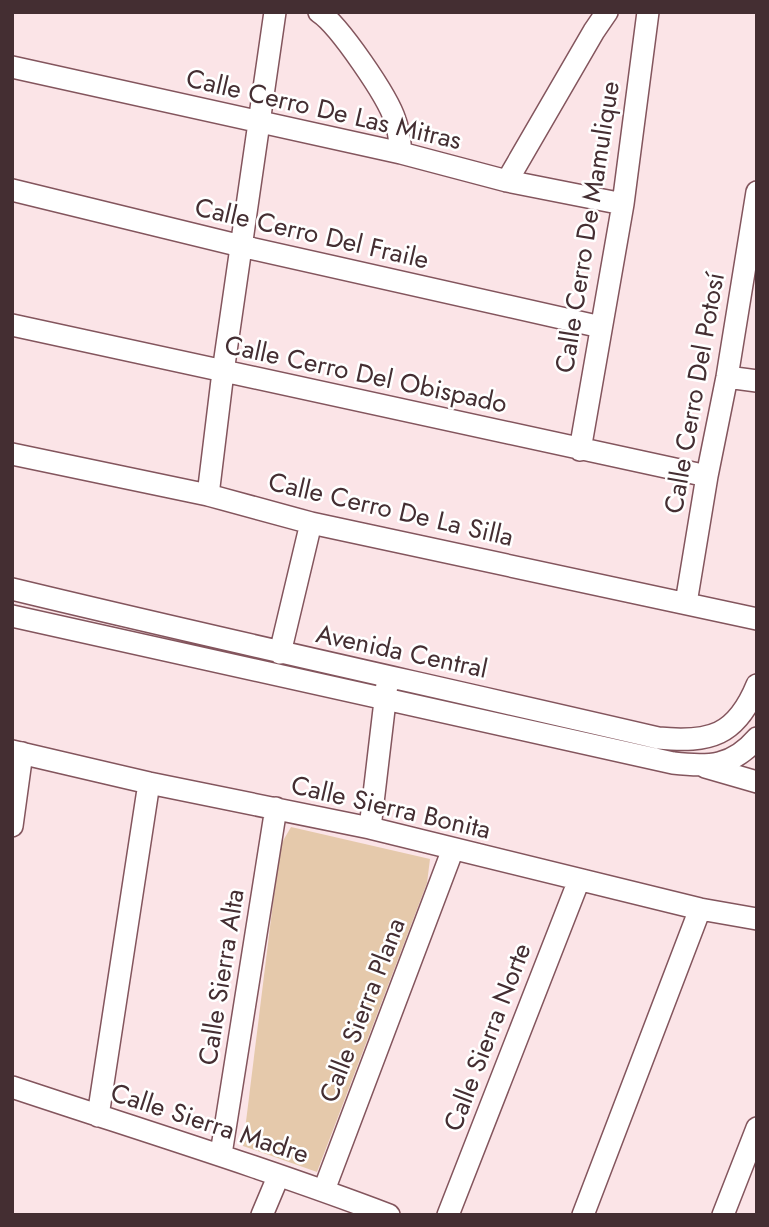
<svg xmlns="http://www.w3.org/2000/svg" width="769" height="1227" viewBox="0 0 769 1227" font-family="Jost,sans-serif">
  <rect width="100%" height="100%" fill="#fbe4e7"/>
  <path fill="#e5c9ab" d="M291,827L430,859L427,883L317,1172L243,1146L280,846Z"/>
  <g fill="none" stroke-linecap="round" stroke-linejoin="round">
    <g stroke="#83555d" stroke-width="24">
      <path id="minor" d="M319,12C339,25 388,97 395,120C399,130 400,142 401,153
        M12,67L401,153L507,181L623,204
        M507,181L594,31L607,12
        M12,190L241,246L601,327
        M12,325L707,476
        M727,377L757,381
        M580,450L623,204L648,12
        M12,454L208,495L311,523L757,619
        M208,495L223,372L275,12
        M12,589C227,641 443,688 658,738C710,743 736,736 757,685
        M686,603L707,476L727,377L757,192
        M12,616L673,763C709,767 732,767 757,738
        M280,653L311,523
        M12,751L149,783L370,828L700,909L757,919
        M705,767L757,782
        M12,826L22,753
        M370,828L387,684
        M12,1087C138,1129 265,1168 389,1215
        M98,1116L149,783
        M221,1154L276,808
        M324,1190L453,849
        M262,1215L278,1177
        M448,1215L579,880
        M583,1215L700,909
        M723,1215L757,1128"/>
    </g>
    <use href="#minor" stroke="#fff" stroke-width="21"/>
  </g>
  <g text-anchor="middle" stroke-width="5" stroke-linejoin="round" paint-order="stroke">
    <g font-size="26" fill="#442e32" stroke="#fff">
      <text transform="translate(324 109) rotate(13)" y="9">Calle Cerro De Las Mitras</text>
      <text transform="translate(587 227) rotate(-81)" y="9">Calle Cerro De Mamulique</text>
      <text transform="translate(312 233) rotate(13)" y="9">Calle Cerro Del Fraile</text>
      <text transform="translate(366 374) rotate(12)" y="9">Calle Cerro Del Obispado</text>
      <text transform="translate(694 393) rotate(-80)" y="9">Calle Cerro Del Potosí</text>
      <text transform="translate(391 509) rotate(13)" y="9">Calle Cerro De La Silla</text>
      <text transform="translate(402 651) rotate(12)" y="9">Avenida Central</text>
      <text transform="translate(391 807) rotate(13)" y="9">Calle Sierra Bonita</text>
      <text transform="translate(221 977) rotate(-81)" y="9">Calle Sierra Alta</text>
      <text transform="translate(362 1010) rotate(-69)" y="9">Calle Sierra Plana</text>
      <text transform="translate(487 1037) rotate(-69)" y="9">Calle Sierra Norte</text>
      <text transform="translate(210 1123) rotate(18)" y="9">Calle Sierra Madre</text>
    </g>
  </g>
  <rect width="769" height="1227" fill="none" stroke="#442e32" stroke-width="28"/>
</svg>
